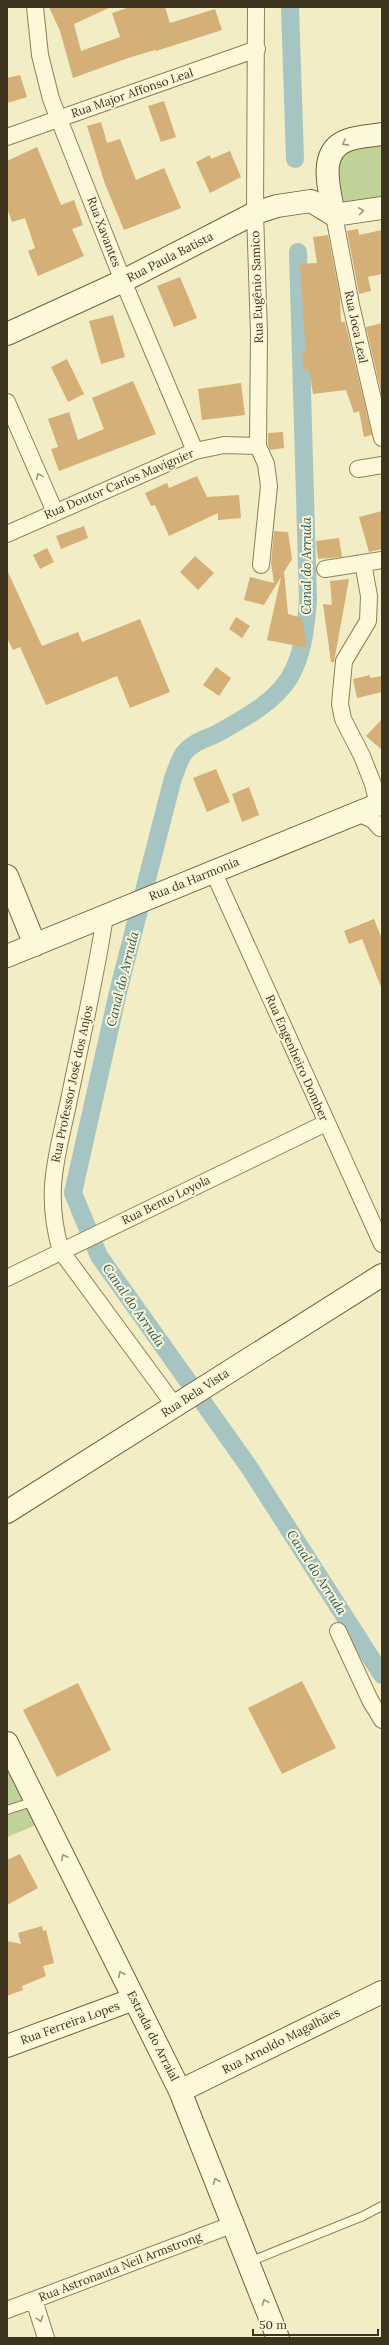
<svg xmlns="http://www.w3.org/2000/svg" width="389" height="2345" viewBox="0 0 389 2345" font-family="Lora,serif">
  <rect width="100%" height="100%" fill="#f2edc4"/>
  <path fill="#c0d297" d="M382,144V203L344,205L337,164L341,157L348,152Z
    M7,1743L46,1821L7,1837Z"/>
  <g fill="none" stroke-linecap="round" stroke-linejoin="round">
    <path stroke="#a6c5c2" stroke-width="18" d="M290,7L295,159
      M298,252L308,600C306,624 304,647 294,669C281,699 245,718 218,733C206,739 193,742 184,753C179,760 176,771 173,778L119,988L73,1193L99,1256L249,1467L382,1675"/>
  </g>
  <path fill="#d4af77" d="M49,7H111L74,24L81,51L120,37L112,13L130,7H165L170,23L215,9L222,30L156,51L155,50L128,58L73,78L60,31Z
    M20,75L27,97L7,103V78Z
    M164,101L176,137L161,142L148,106Z
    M101,122L107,143L120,139L136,180L164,168L181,208L124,230L105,184L87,126Z
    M37,147L61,205L74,200L83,225L72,229L84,256L38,276L28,251L35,248L25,218L12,222L7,208V161Z
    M230,151L241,177L210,193L196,162L210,155L211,159Z
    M358,229L359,235L382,230V274L368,277L371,291L359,294L347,231Z
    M328,235L340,297L341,322H345L372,435L364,437L359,411L354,413L346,390L313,394L309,369H304L302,354L306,353L304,326L300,264L317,263L313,237Z
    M180,277L197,318L174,327L157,286Z
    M113,315L125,357L101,364L89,321Z
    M382,323V396L366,327Z
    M67,359L84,394L68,402L51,367Z
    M133,381L156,434L59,471L51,449L58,447L48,419L69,412L78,440L104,429L92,398Z
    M241,383L245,415L202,420L198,389Z
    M283,432L284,448L270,450L268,444V433Z
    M197,476L207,497L239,495L241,518L218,520V513L169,536L155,505L151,506L145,493L167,483L169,488Z
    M382,511V549L369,552L359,517Z
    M84,526L88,538L61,549L56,536Z
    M274,531L288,532L292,559L284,572L288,614L302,618L307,648L267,640L281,577L264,605L244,600L250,577L274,583L271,563Z
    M339,538L342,557L318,559L316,541Z
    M47,548L54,562L40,569L33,555Z
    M195,556L214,573L198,590L180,572Z
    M7,570L42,646L78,632L82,642L140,619L170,692L130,708L117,676L46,705L20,647L13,650L7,638Z
    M349,579L334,662H331L323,604L332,605L330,581Z
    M236,617L250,626L242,638L229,629Z
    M216,667L231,678L219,696L203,685Z
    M370,675V678L382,676V692L357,698L353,679Z
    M382,719V750L366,736Z
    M216,769L230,802L207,812L193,778Z
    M249,787L259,815L242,822L232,794Z
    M374,919L382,939L381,987L362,939L349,944L344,931Z
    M302,1681L336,1748L282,1774L248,1708Z
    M78,1683L111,1750L57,1777L23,1710Z
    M20,1854L38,1888L7,1905V1860Z
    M42,1926L43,1931L46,1930L54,1963L43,1966L46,1976L22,1986L23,1990L7,1996V1941L21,1944L18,1933Z"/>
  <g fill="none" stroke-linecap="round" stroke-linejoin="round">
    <g stroke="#8f8058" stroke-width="10">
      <path id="lane" d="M7,1810L35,1801
        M249,2262L363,2216L382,2206"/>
    </g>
    <g stroke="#8f8058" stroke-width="18">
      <path id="street" d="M35,7L40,55L51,99L123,281L195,451
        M256,7L255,213L259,333L258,446L266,464L269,486L261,565
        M7,137L257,49
        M334,215L351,305L382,438
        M7,402L55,512
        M358,469L382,465
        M7,534L195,451L224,445L258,446
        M363,563L369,596L368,621L344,661L340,704L343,719L362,756L373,784L378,805
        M325,569L382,560
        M356,812L373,820L380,828
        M213,871L382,1244
        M105,916C96,976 82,1036 70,1095C58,1154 43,1190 61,1251L175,1406
        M7,1278L326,1123
        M338,1631L370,1700L382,1720
        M34,2300L46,2338
        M7,2310L234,2224"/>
    </g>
    <g stroke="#71603c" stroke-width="24">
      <path id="secondary" d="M382,134C371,136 359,136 348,140C316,151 330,191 334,215L382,208
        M7,334L123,281L255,213L277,206L311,201L334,215
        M7,876L35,945
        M7,956L382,803
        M7,1512L382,1275
        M7,1743L180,2091L278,2338
        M7,2046L134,1999
        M180,2091L382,1992"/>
    </g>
    <use href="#lane" stroke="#fcf8d9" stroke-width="8"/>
    <use href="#street" stroke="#fcf8d9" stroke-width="16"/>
    <use href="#secondary" stroke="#fcf8d9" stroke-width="22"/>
  </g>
  <defs><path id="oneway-chevron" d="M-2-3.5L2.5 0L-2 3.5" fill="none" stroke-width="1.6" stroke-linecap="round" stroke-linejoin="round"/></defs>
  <g stroke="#9d967c">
    <use href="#oneway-chevron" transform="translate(345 143) rotate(151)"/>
    <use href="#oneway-chevron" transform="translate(361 211) rotate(-8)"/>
    <use href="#oneway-chevron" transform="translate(39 476) rotate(-114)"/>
    <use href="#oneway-chevron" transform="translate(64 1857) rotate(-117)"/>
    <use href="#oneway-chevron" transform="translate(121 1974) rotate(-116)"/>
    <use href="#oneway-chevron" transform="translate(216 2181) rotate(-112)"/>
    <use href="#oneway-chevron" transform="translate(265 2302) rotate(-111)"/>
    <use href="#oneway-chevron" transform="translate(40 2319) rotate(72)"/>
  </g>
  <g text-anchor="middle" stroke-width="4" stroke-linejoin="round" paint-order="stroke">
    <g font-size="12" fill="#3e331e" stroke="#f9f5d5">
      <text transform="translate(132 93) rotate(-19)" y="4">Rua Major Affonso Leal</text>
      <text transform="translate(104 232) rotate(69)" y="4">Rua Xavantes</text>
      <text transform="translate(170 257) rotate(-27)" y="4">Rua Paula Batista</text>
      <text transform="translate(257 287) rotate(-92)" y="4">Rua Eugênio Samico</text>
      <text transform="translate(356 327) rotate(78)" y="4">Rua Joca Leal</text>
      <text transform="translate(119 484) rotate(-23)" y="4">Rua Doutor Carlos Mavignier</text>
      <text transform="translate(194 879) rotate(-22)" y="4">Rua da Harmonia</text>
      <text transform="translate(297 1058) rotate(66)" y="4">Rua Engenheiro Domber</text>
      <text transform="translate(72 1084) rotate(-78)" y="4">Rua Professor José dos Anjos</text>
      <text transform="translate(166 1200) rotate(-26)" y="4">Rua Bento Loyola</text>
      <text transform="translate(195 1393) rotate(-33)" y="4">Rua Bela Vista</text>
      <text transform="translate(70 2023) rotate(-20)" y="4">Rua Ferreira Lopes</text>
      <text transform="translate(153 2036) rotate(63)" y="4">Estrada do Arraial</text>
      <text transform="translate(281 2041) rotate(-27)" y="4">Rua Arnoldo Magalhães</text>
      <text transform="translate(120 2267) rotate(-21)" y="4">Rua Astronauta Neil Armstrong</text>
    </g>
    <g font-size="13" font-style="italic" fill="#2c585f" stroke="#f9f5d5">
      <text transform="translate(306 566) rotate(-90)" y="5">Canal do Arruda</text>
      <text transform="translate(122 979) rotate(-76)" y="5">Canal do Arruda</text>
      <text transform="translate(134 1305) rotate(55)" y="5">Canal do Arruda</text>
      <text transform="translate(317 1572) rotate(57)" y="5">Canal do Arruda</text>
    </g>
  </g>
  <rect width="389" height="2345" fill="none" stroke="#3e331e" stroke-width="16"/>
  <path d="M253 2329v6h125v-6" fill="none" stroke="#3e331e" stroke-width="2"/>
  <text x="259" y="2329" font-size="12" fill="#3e331e" stroke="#f9f5d5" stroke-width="3" paint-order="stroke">50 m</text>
</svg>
